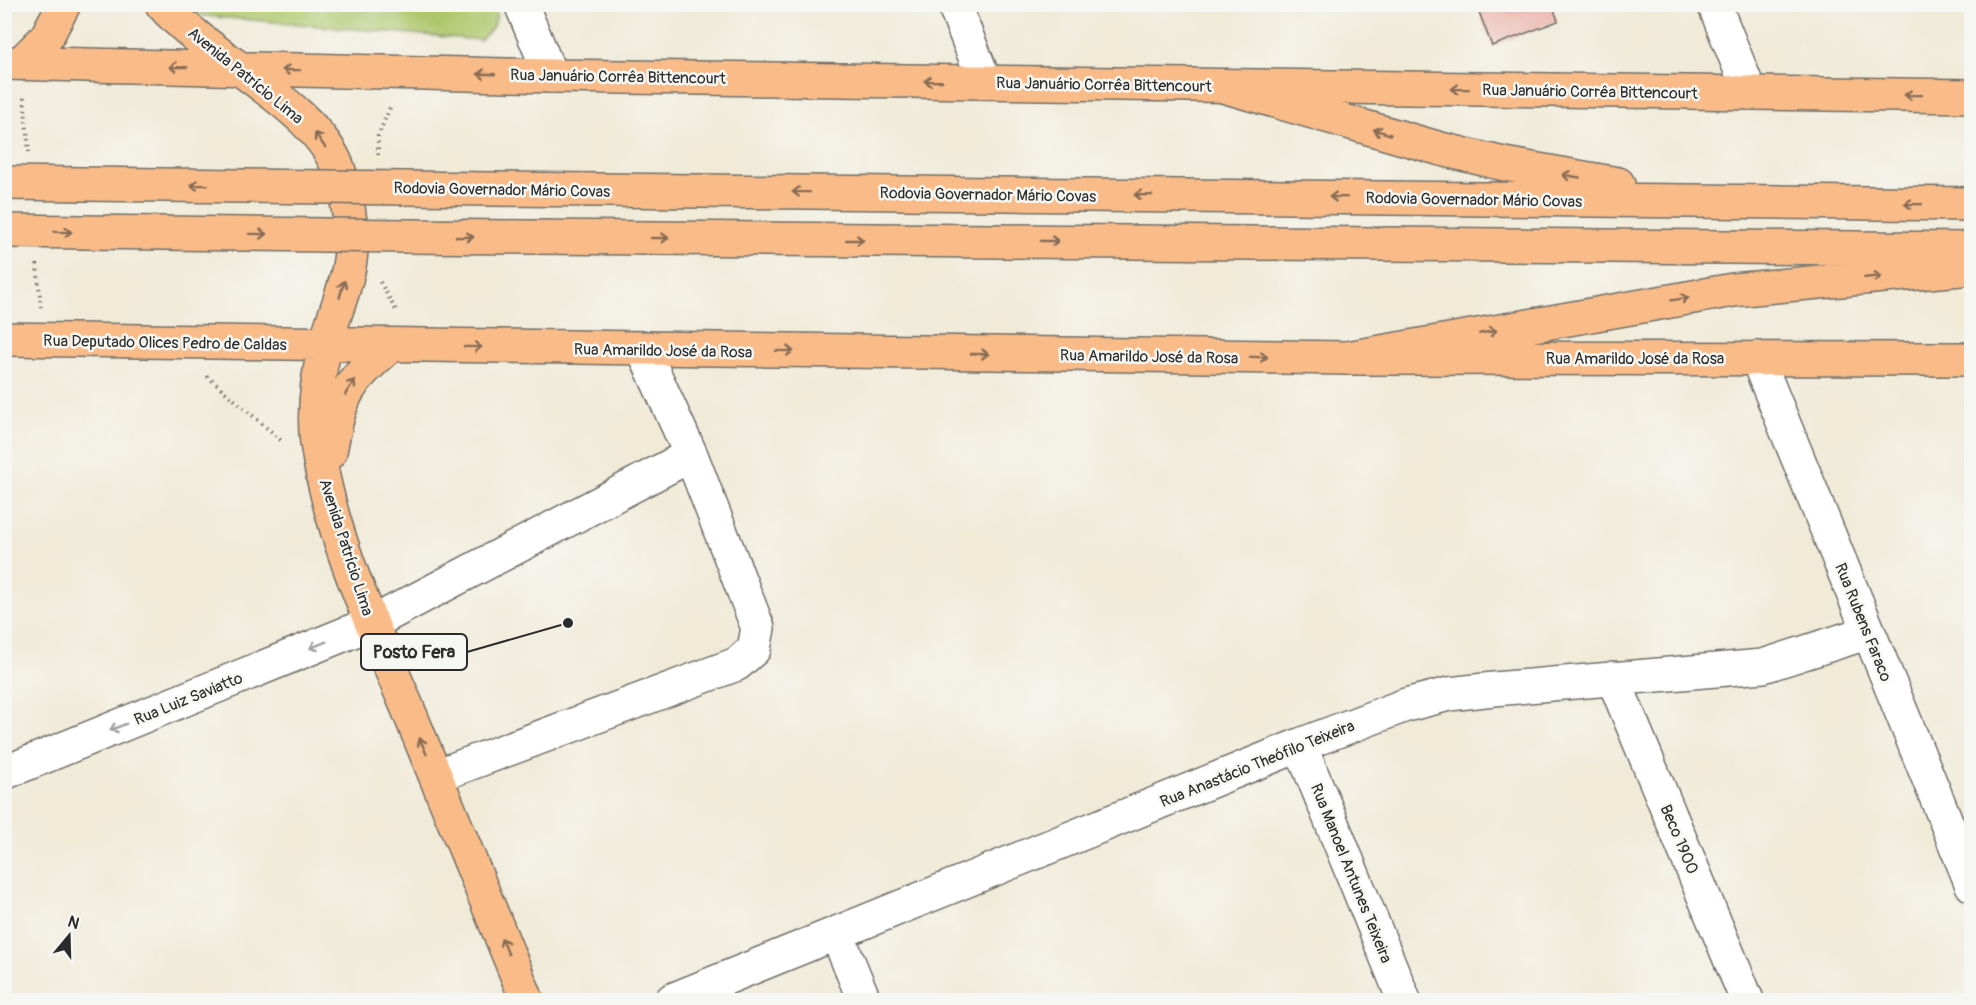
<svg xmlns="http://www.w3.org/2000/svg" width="1976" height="1005" viewBox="0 0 1976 1005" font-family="Pangolin,sans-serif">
  <rect width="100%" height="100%" fill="#f6f6f2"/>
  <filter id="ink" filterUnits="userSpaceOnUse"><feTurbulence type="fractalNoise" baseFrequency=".0167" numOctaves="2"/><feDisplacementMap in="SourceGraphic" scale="12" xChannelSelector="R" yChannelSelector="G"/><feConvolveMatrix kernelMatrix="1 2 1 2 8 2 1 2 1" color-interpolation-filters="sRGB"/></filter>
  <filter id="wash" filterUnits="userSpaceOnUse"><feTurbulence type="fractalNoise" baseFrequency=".008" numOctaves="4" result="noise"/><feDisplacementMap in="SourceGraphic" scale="24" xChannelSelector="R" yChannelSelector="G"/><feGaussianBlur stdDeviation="1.35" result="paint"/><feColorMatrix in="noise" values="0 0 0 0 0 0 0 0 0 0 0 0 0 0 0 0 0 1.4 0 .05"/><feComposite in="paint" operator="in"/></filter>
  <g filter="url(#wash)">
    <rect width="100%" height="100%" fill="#f0ead7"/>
    <path fill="#aec76c" stroke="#6c794c" stroke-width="1.5" d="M495,4C501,20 491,31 480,40L194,15L185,5Z"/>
    <g id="blocks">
      <path fill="#e9aca0" d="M1476,4H1552L1558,21L1492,46Z"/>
    </g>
  </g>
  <g filter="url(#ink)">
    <use href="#blocks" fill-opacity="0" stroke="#706e67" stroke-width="1.5"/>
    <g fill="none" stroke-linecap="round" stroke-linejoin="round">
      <g stroke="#706e67" stroke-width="36">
        <path id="minor" d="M521,4L551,76
          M954,4L985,82
          M1714,4L1750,93
          M1757,358L1972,885
          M1613,678L1747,1000
          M1300,745L1404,1000
          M4,773L372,623L691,455L643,349
          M436,776L737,664L754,649L758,628L691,455
          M837,934L864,1000
          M672,1000L1300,745L1406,705L1449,694L1494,689L1763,666L1869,632"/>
      </g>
      <g stroke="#706e67" stroke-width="36">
        <path id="major" d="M162,4C209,59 314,104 338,168C347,194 352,223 351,251C349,282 334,313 326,343C318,374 313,411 317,443C330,536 372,624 408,709C448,806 487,903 527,1000
          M4,63L551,76L1972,96
          M21,63L46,38L64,4
          M4,339L1347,358L1972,359
          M330,452C341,394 345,385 390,346"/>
      </g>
      <g stroke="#706e67" stroke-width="36">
        <path id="highway" d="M1223,86L1441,149L1504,164L1618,184
          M404,188L1972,204
          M406,236L1972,249
          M1347,358L1733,290L1972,268"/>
      </g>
      <path stroke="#706e67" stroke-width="4" stroke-dasharray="1.5 4.5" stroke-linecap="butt" d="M24,97L29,152
        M378,155V136L391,105
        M37,264L41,307
        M380,282L397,312
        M207,376L283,442"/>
      <use href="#minor" stroke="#fff" stroke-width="33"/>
      <use href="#major" stroke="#f9bc89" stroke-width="33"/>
      <use href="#highway" stroke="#f9bc89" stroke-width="33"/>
      <g stroke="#706e67" stroke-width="36" stroke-linecap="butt">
        <path id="highway-bridge" d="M4,183L404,188
          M4,231L406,236"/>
      </g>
      <use href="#highway-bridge" stroke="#f9bc89" stroke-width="33"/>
    </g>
    <defs><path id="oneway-shaft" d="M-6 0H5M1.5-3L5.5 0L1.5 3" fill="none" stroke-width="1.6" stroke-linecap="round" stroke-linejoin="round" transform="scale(1.5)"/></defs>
    <g stroke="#886c55">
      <use href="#oneway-shaft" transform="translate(178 67) rotate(-179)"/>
      <use href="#oneway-shaft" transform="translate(291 70) rotate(-179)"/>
      <use href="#oneway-shaft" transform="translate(486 74) rotate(-178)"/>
      <use href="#oneway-shaft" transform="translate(933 81) rotate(-179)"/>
      <use href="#oneway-shaft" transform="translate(1460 89) rotate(-179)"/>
      <use href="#oneway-shaft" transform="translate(1913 95) rotate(-179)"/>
      <use href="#oneway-shaft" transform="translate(1382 132) rotate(-164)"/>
      <use href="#oneway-shaft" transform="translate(320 140) rotate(-125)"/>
      <use href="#oneway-shaft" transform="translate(1571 176) rotate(-170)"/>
      <use href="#oneway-shaft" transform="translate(199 185) rotate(-179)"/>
      <use href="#oneway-shaft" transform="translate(801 192) rotate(-179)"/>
      <use href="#oneway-shaft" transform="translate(1143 195) rotate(-179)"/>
      <use href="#oneway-shaft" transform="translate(1338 197) rotate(-179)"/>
      <use href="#oneway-shaft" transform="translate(1913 204) rotate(-179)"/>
      <use href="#oneway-shaft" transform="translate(63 232) rotate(1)"/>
      <use href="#oneway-shaft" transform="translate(258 234) rotate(1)"/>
      <use href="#oneway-shaft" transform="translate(465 237)"/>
      <use href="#oneway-shaft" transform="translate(660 238)"/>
      <use href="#oneway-shaft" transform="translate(855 240)"/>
      <use href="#oneway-shaft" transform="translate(1050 241)"/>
      <use href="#oneway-shaft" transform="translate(1873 277) rotate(-5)"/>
      <use href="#oneway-shaft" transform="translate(342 289) rotate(-74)"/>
      <use href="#oneway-shaft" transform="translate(1680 299) rotate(-9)"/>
      <use href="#oneway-shaft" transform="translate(1488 332) rotate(-10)"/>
      <use href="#oneway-shaft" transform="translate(473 347) rotate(1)"/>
      <use href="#oneway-shaft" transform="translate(785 351) rotate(1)"/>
      <use href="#oneway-shaft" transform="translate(980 354) rotate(1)"/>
      <use href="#oneway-shaft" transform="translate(1259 357) rotate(1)"/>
      <use href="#oneway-shaft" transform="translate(350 387) rotate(-58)"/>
      <use href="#oneway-shaft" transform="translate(423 746) rotate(-113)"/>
      <use href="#oneway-shaft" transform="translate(505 946) rotate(-112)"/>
    </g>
    <g stroke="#a0a0a0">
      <use href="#oneway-shaft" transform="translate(318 645) rotate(158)"/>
      <use href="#oneway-shaft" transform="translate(118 727) rotate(158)"/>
    </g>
  </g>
  <g text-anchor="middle" stroke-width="5" stroke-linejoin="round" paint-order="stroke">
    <g font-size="16" fill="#2b2b2b" stroke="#f6f6f2">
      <text transform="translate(246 75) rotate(39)" y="6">Avenida Patrício Lima</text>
      <text transform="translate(618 76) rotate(1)" y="6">Rua Januário Corrêa Bittencourt</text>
      <text transform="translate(1104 84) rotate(1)" y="6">Rua Januário Corrêa Bittencourt</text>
      <text transform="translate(1590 91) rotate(1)" y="6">Rua Januário Corrêa Bittencourt</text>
      <text transform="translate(502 189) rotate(1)" y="6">Rodovia Governador Mário Covas</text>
      <text transform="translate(988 194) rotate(1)" y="6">Rodovia Governador Mário Covas</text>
      <text transform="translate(1474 199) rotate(1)" y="6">Rodovia Governador Mário Covas</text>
      <text transform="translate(165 342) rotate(1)" y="6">Rua Deputado Olices Pedro de Caldas</text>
      <text transform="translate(663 350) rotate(1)" y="6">Rua Amarildo José da Rosa</text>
      <text transform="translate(1149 356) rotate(1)" y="6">Rua Amarildo José da Rosa</text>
      <text x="1635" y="364">Rua Amarildo José da Rosa</text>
      <text transform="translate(347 547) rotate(72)" y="6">Avenida Patrício Lima</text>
      <text transform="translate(1864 622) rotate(68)" y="6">Rua Rubens Faraco</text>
      <text transform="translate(188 698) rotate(-22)" y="6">Rua Luiz Saviatto</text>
      <text transform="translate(1257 763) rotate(-22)" y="6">Rua Anastácio Theófilo Teixeira</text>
      <text transform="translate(1680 839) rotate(67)" y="6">Beco 1900</text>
      <text transform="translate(1352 873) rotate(68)" y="6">Rua Manoel Antunes Teixeira</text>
    </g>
  </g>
  <path fill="none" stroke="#2b2b2b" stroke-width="2" d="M568 623L467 652"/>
  <circle fill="#2b2b2b" stroke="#f6f6f2" stroke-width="2" cx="568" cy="623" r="6"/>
  <rect fill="#f6f6f2" stroke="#2b2b2b" stroke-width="2" x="361" y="634" width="106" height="36" rx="6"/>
  <g font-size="18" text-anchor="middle" font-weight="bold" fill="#2b2b2b">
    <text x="414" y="658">Posto Fera</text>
  </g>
  <rect width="1976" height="1005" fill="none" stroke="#f6f6f2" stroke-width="24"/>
  <g transform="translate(69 936) rotate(19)" stroke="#f6f6f2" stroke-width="4.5" paint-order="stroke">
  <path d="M0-4.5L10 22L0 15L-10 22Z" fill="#2b2b2b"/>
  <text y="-9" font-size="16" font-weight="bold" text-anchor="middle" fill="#2b2b2b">N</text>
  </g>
</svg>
